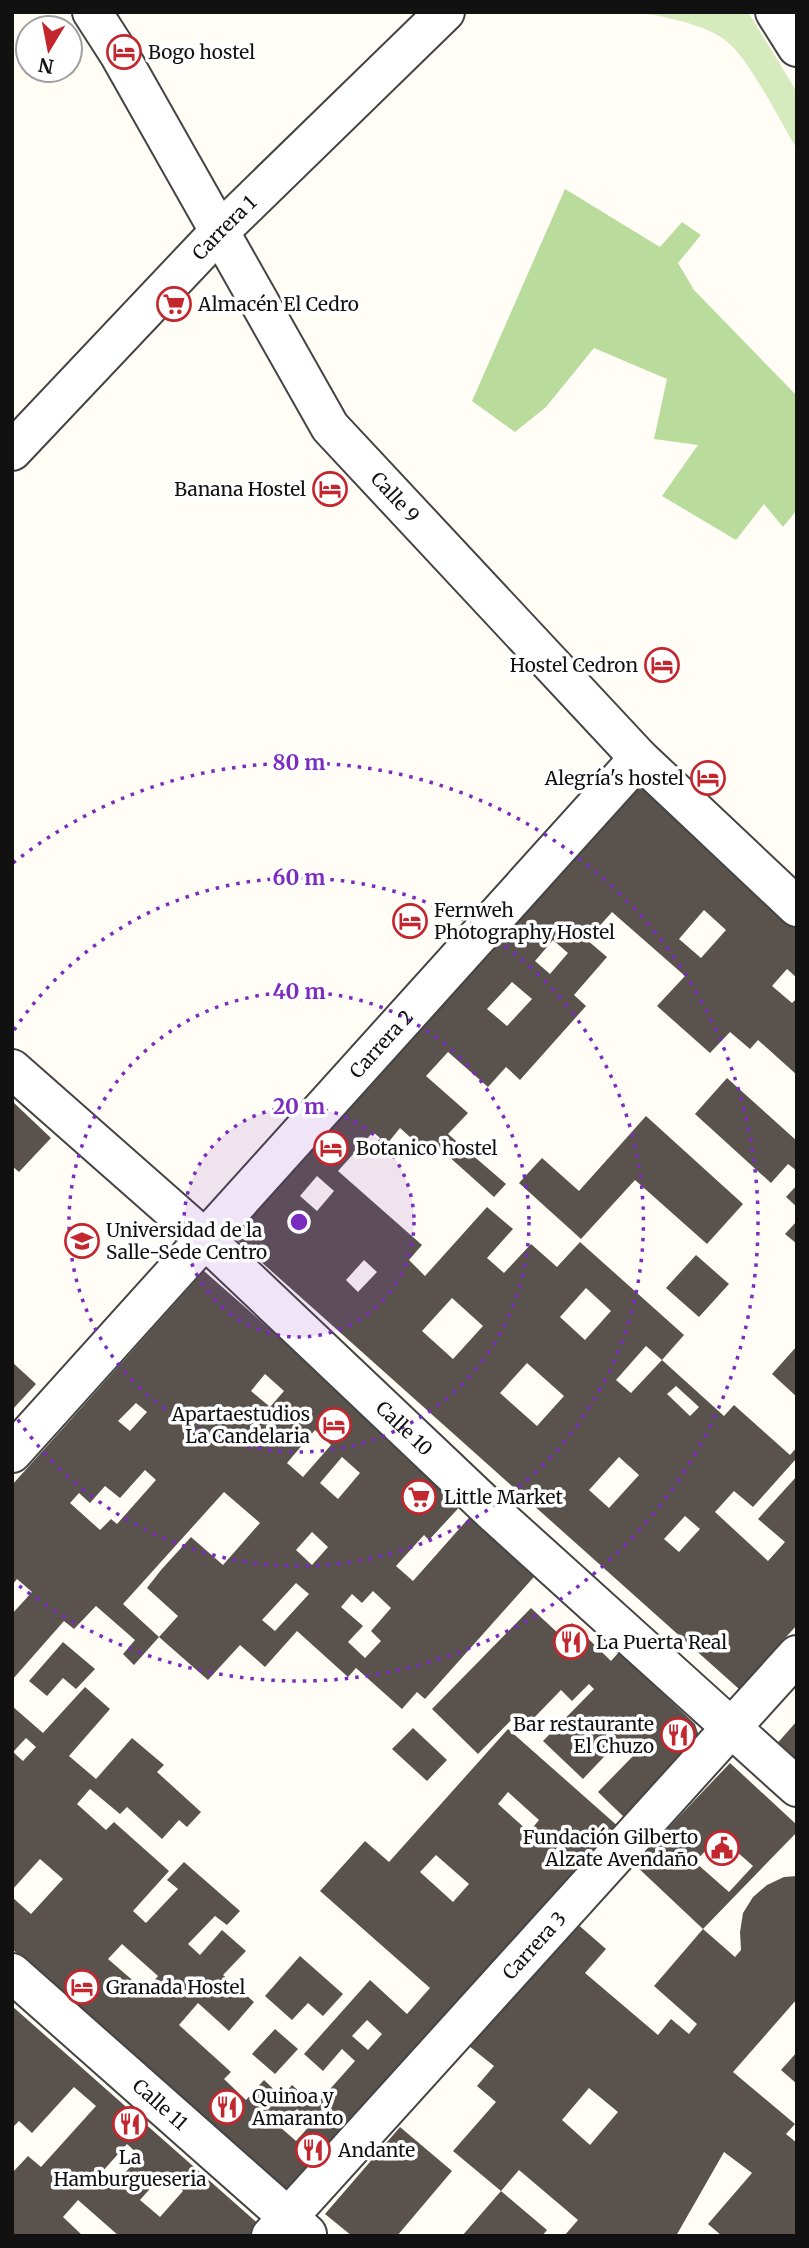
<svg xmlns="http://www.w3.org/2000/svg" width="809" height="2248" viewBox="0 0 809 2248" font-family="Merriweather,serif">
  <rect width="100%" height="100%" fill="#fffdf5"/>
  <path fill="#d5ebbd" d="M637,12H748L797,92V149C779,120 750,59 725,40C704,24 662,16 637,12Z"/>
  <path fill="#b9dc9c" d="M565,189L660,247L682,222L701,235L678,263L694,290L797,396V510L783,527L764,504L736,540L662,496L698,445L654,439L667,379L594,348L546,407L515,432L472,401Z"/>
  <path fill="#5a524d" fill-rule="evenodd" d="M636,782L797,926V978L787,969L772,986L792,1003L797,998V1075L758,1040L750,1049L730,1032L710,1053L657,1006L685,976L612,912L587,940L607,957L574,995L586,1006L520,1080L506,1067L488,1087L448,1052L426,1076L468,1113L448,1134L506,1184L494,1197L437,1146L430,1155L400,1128L387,1144L373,1132L338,1171L422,1245L409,1260L425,1276L487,1207L513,1229L487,1258L504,1273L531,1244L557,1267L580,1242L684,1335L662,1360L646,1346L616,1380L631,1393L662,1360L724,1416L734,1405L790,1455L797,1447V1461L795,1460L753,1507L734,1491L715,1512L768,1561L785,1542L758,1519L797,1476V1625L739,1689L230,1234ZM704,910L726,930L701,958L679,939ZM553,940L568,953L550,974L535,961ZM512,982L532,999L507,1026L487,1009ZM317,1176L334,1191L317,1211L300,1196ZM364,1260L377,1272L358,1292L346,1280ZM586,1288L611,1311L585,1340L560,1317ZM452,1298L483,1326L453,1359L422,1331ZM527,1363L564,1396L537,1426L500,1393ZM676,1386L699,1407L690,1416L667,1394ZM619,1457L639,1475L609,1508L589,1490ZM685,1516L700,1529L679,1552L664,1539Z
    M727,1078L797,1141V1171L788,1164L771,1183L695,1114Z
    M12,1101L51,1138L19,1172L12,1166Z
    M646,1116L743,1204L707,1244L635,1180L581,1239L519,1183L542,1158L579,1191Z
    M797,1185V1207L786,1197Z
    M797,1221V1244L785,1234Z
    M696,1255L729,1284L699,1317L666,1288Z
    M204,1271L465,1501L429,1540L424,1535L396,1566L413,1581L475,1511L541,1569L425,1699L417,1692L402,1709L356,1668L348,1677L297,1631L265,1667L240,1645L208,1680L159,1637L134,1665L123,1654L135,1640L96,1606L74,1629L64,1621L12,1680V1614L32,1592L17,1579L12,1585V1485ZM265,1374L284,1391L270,1407L251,1391ZM136,1403L147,1412L130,1431L118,1421ZM315,1430L331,1445L303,1477L287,1463ZM342,1457L360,1473L338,1499L320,1483ZM145,1470L156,1480L117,1524L111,1519L100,1530L70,1503L79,1493L90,1503L105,1486L120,1498ZM224,1492L260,1523L223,1565L191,1537L161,1570L147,1588L178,1616L159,1637L123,1604ZM312,1532L328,1547L312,1565L296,1550ZM296,1583L309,1594L275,1631L262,1620ZM373,1591L391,1608L371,1631L381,1641L365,1658L348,1642L363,1626L341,1607L352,1594L362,1603Z
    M797,1346V1397L772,1374Z
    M12,1362L36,1384L12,1410Z
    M531,1608L560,1635L572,1623L611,1661L619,1652L695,1724L699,1736L625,1818L598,1792L634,1755L619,1741L583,1779L543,1741L594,1689L589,1684L572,1701L561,1690L527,1725L516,1715L478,1754L432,1709Z
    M63,1642L95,1669L76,1689L63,1678L47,1696L29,1681Z
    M85,1687L110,1709L69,1756L96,1779L132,1738L164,1765L157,1772L201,1812L187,1827L179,1820L162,1839L127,1807L120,1814L90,1789L77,1804L106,1830L114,1822L169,1871L133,1911L146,1923L178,1889L167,1880L184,1862L240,1911L227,1925L215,1916L188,1944L200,1955L222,1930L246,1951L223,1975L254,2002L229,2031L198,2003L179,2025L231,2072L224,2079L246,2100L264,2080L282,2097L292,2085L315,2106L355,2061L342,2049L323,2071L304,2054L370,1980L407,2014L430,1988L320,1891L365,1841L389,1862L508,1729L620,1828L292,2196L12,1949V1897L31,1914L63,1879L40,1859L12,1890V1706L43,1733ZM26,1738L36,1747L23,1761L13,1752ZM508,1792L539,1820L529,1832L498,1804ZM436,1855L469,1884L453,1902L420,1872ZM122,1944L158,1976L145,1991L108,1959ZM367,2020L382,2034L368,2050L352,2036ZM297,2109L313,2122L296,2141L280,2127Z
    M797,1721V1766L774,1747Z
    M413,1728L447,1760L427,1781L392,1749Z
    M730,1763L797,1825V1832L703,1929L634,1864ZM719,1836L753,1866L729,1892L695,1862Z
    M797,1876V1999L733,2072L795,2124L786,2134L797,2143V2236H722L708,2224L752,2173L724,2152L676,2236H564L578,2220L519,2170L501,2191L453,2151L496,2102L477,2086L494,2066L469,2046L575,1922L606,1949L585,1973L658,2035L671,2019L689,2034L697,2024L654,1986L703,1929L735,1957L741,1950L740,1932L743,1913L753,1897L767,1885L784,1877ZM589,2088L618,2112L590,2145L562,2120Z
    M300,1956L343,1994L323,2016L308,2003L292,2020L265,1996Z
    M12,2006L263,2228L256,2236H119L78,2200L63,2217L83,2236H12V2173L28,2156L41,2167L96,2106L74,2087L32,2133L19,2121L12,2128ZM127,2144L140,2156L115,2184L102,2172ZM164,2173L183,2191L160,2217L140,2200Z
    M275,2029L298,2049L275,2074L252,2054Z
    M797,2052V2084L781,2070Z
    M400,2127L452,2171L397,2236H352L325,2214Z
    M501,2191L547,2230L542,2236H462Z"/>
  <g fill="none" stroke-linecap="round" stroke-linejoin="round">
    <g stroke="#444" stroke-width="42">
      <g id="minor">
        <path id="s1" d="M92,12L119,54L330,427L639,758L797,907"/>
        <path d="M775,12L797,47"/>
        <path id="s2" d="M12,451L219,232L445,12"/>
        <path id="s3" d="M12,1069L206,1240L496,1515L797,1787"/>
        <path id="s4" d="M12,1453L639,758"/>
        <path id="s5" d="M12,1973L307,2234"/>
        <path id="s6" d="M271,2236L797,1655"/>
      </g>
    </g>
    <use href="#minor" stroke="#fff" stroke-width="38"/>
  </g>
  <circle cx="299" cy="1222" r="115" fill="#7b2cbf" fill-opacity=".12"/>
  <g fill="none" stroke="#7b2cbf" stroke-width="3.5" stroke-dasharray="3.5 7">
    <circle cx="299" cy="1222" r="115"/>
    <circle cx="299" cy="1222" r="230"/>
    <path d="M14 1030A344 344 0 1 1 14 1414"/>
    <path d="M13 863A459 459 0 1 1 13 1581"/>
  </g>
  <defs>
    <g id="hotel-ring" transform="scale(1.75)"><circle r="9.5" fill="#fff" stroke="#c4262e" stroke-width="1.5"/><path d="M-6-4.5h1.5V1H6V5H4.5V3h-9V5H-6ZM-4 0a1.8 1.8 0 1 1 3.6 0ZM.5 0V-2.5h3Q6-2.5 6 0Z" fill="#c4262e"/></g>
    <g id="supermarket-ring" transform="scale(1.75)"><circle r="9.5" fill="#fff" stroke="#c4262e" stroke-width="1.5"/><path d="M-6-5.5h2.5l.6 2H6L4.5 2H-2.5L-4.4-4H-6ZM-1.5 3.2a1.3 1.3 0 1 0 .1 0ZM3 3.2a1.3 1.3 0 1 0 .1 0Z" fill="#c4262e"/></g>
    <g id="university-ring" transform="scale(1.75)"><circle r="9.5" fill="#fff" stroke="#c4262e" stroke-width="1.5"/><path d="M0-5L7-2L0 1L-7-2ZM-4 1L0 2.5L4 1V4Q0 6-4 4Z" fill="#c4262e"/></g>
    <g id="restaurant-ring" transform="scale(1.75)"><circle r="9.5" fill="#fff" stroke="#c4262e" stroke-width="1.5"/><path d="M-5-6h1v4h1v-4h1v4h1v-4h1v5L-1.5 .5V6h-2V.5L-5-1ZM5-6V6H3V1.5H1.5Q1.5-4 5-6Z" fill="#c4262e"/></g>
    <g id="civic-ring" transform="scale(1.75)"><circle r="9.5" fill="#fff" stroke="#c4262e" stroke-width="1.5"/><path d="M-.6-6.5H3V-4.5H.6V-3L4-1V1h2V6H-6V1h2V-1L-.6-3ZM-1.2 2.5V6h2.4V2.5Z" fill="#c4262e"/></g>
  </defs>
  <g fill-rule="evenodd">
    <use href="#hotel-ring" x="124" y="52"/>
    <use href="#supermarket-ring" x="174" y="304"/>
    <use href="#hotel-ring" x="330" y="489"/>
    <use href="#hotel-ring" x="662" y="665"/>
    <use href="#hotel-ring" x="708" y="778"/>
    <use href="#hotel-ring" x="410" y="921"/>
    <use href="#hotel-ring" x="331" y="1148"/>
    <use href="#university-ring" x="82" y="1241"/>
    <use href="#hotel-ring" x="334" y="1425"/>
    <use href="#supermarket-ring" x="419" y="1497"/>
    <use href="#restaurant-ring" x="571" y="1642"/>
    <use href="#restaurant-ring" x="678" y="1735"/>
    <use href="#civic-ring" x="722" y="1848"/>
    <use href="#hotel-ring" x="82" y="1987"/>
    <use href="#restaurant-ring" x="227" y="2107"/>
    <use href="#restaurant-ring" x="130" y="2124"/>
    <use href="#restaurant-ring" x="313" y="2150"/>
  </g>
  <g text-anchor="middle" stroke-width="7" stroke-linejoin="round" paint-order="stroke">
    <g font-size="19" fill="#111" stroke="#fff" text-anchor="start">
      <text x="148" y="59">Bogo hostel</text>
      <text x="198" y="311">Almacén El Cedro</text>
      <text x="306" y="496" text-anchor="end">Banana Hostel</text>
      <text x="638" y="672" text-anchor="end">Hostel Cedron</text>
      <text x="684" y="785" text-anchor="end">Alegría's hostel</text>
      <text x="434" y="917">Fernweh<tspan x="434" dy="22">Photography Hostel</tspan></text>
      <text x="356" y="1155">Botanico hostel</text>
      <text x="106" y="1237">Universidad de la<tspan x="106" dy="22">Salle-Sede Centro</tspan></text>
      <text x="310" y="1421" text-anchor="end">Apartaestudios<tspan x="310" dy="22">La Candelaria</tspan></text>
      <text x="444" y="1504">Little Market</text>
      <text x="596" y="1649">La Puerta Real</text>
      <text x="654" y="1731" text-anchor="end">Bar restaurante<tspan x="654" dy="22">El Chuzo</tspan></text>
      <text x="698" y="1844" text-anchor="end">Fundación Gilberto<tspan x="698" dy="22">Alzate Avendaño</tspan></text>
      <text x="106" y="1994">Granada Hostel</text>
      <text x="252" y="2103">Quinoa y<tspan x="252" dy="22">Amaranto</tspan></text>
      <text x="338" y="2157">Andante</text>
      <text x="130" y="2164" text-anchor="middle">La<tspan x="130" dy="22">Hamburgueseria</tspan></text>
    </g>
    <g font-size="19" fill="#111" stroke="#fff">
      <text dy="7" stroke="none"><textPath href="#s2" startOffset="308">Carrera 1</textPath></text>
      <text dy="7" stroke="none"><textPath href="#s1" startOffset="574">Calle 9</textPath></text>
      <text dy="7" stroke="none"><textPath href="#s4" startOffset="551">Carrera 2</textPath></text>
      <text dy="7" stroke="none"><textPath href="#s3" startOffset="532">Calle 10</textPath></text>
      <text dy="7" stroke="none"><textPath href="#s6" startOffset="392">Carrera 3</textPath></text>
      <text dy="7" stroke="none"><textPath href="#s5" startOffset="198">Calle 11</textPath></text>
    </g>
  </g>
  <circle cx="299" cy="1222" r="10" fill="#7b2cbf" stroke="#fff" stroke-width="3.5"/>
  <g font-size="21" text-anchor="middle" font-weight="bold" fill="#7b2cbf" stroke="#fff" stroke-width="7" stroke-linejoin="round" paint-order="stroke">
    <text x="299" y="770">80 m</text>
    <text x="299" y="885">60 m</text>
    <text x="299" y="999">40 m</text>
    <text x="299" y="1114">20 m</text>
  </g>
  <rect width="809" height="2248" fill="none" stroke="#111111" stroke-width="28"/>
  <g transform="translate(49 49) rotate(190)"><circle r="33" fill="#ffffff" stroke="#a0a0a0" stroke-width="2"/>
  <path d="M0-5L12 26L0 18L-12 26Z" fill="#c4262e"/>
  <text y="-10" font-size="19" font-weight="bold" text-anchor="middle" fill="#111111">N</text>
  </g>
</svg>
